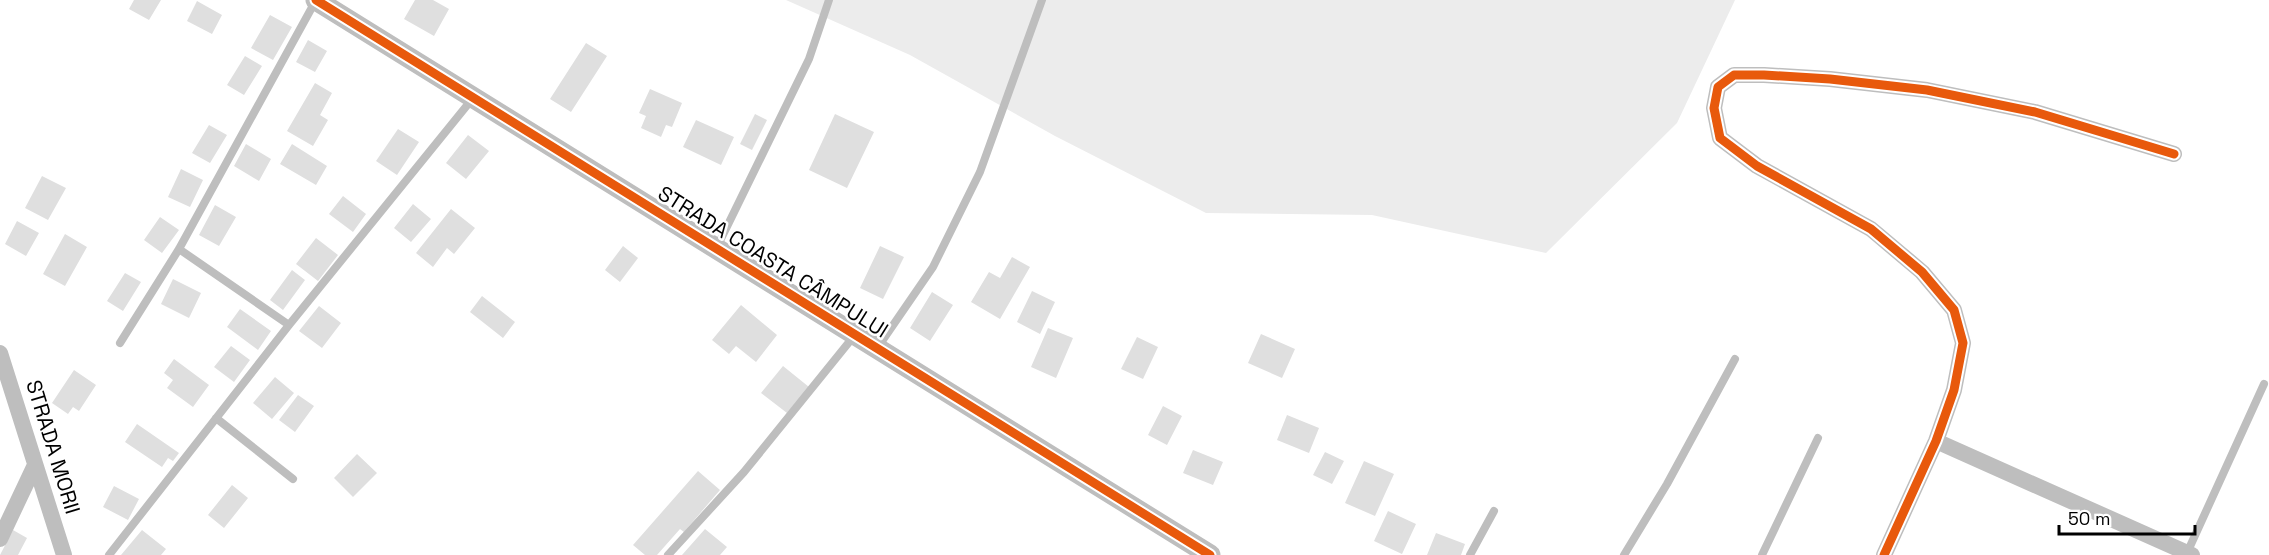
<svg xmlns="http://www.w3.org/2000/svg" width="2269" height="555" viewBox="0 0 2269 555" font-family="'Space Grotesk',sans-serif">
  <rect width="100%" height="100%" fill="#fff"/>
  <path fill="#ececec" d="M786,0H1735L1677,123L1546,253L1372,215L1206,213L1055,136L910,55Z"/>
  <path fill="#dfdfdf" d="M134,0H161L149,20L129,9Z
    M415,0H433L449,9L434,36L404,19Z
    M197,1L222,15L212,34L187,21Z
    M270,15L292,27L273,60L251,48Z
    M308,40L327,51L315,72L296,62Z
    M586,43L607,56L571,112L550,99Z
    M245,56L262,66L244,95L227,85Z
    M315,83L332,93L320,115L328,120L313,146L287,131Z
    M650,89L682,103L672,127L666,125L661,137L641,128L646,116L639,113Z
    M755,114L767,120L752,150L740,144Z
    M835,114L874,132L847,188L809,170Z
    M696,120L734,137L721,165L683,147Z
    M209,125L227,135L210,163L192,153Z
    M398,129L419,142L397,175L376,161Z
    M468,135L489,151L466,179L446,163Z
    M246,144L271,159L259,181L234,166Z
    M292,144L327,166L316,185L280,164Z
    M181,169L203,180L190,207L168,197Z
    M42,176L66,188L48,220L25,208Z
    M343,196L366,214L353,232L329,214Z
    M413,204L431,219L411,242L394,228Z
    M215,205L236,217L219,246L199,235Z
    M451,209L475,228L454,254L447,248L433,267L416,253Z
    M160,217L179,230L162,253L144,240Z
    M17,221L39,233L26,256L5,244Z
    M65,234L87,247L65,286L43,274Z
    M316,238L338,255L318,281L296,264Z
    M623,246L638,258L620,282L605,270Z
    M880,246L904,257L883,299L860,288Z
    M1012,257L1030,267L1000,319L971,302L989,272L1000,278Z
    M292,270L305,280L283,310L270,300Z
    M125,273L141,282L123,311L107,301Z
    M173,279L201,293L189,318L161,304Z
    M1032,291L1055,302L1040,334L1017,322Z
    M932,292L953,305L930,341L910,328Z
    M482,296L515,322L503,338L470,312Z
    M741,305L777,335L756,362L736,346L729,354L712,340Z
    M319,306L341,323L322,348L299,331Z
    M240,309L271,331L258,350L227,327Z
    M1048,328L1073,338L1056,378L1031,367Z
    M1261,334L1295,349L1282,378L1248,363Z
    M1137,337L1158,347L1143,379L1121,369Z
    M231,346L250,360L234,382L214,367Z
    M174,359L209,385L193,407L167,388L173,380L164,373Z
    M783,366L809,387L787,413L761,393Z
    M74,370L96,385L79,411L73,407L68,414L52,403Z
    M275,377L294,393L272,419L253,403Z
    M298,395L314,406L295,432L279,420Z
    M1163,406L1182,416L1167,445L1148,435Z
    M1287,415L1319,428L1309,453L1277,440Z
    M137,424L179,453L173,461L168,458L162,467L125,442Z
    M1193,450L1223,462L1213,485L1183,473Z
    M1325,452L1344,461L1332,484L1313,475Z
    M357,454L377,473L353,497L334,478Z
    M1364,461L1394,474L1375,516L1345,503Z
    M698,471L720,490L684,532L680,529L657,555H645L633,545Z
    M232,485L248,498L224,528L208,515Z
    M114,486L139,499L128,520L103,507Z
    M1388,511L1416,524L1402,554L1374,541Z
    M705,529L727,547L720,555H682Z
    M13,530L27,538L18,555H0Z
    M142,530L166,549L161,555H121Z
    M1436,533L1465,544L1461,555H1427Z"/>
  <g fill="none" stroke-linecap="round" stroke-linejoin="round">
    <path stroke="#bebebe" stroke-width="8" d="M717,247L809,59L829,0
      M179,249L289,325
      M120,343L179,249L316,0
      M878,347L933,267L980,172L1042,0
      M216,418L293,479
      M2187,553L2264,384
      M109,555L289,325L473,98
      M668,555L744,472L854,336
      M1470,555L1494,511
      M1624,555L1667,484L1735,359
      M1762,555L1818,438"/>
    <path stroke="#bebebe" stroke-width="16" d="M0,353L64,555
      M1936,441L2192,555
      M0,539L35,465
      M1884,555L1936,441L1954,390L1963,343L1954,310L1922,272L1871,229L1757,166L1720,138L1714,108L1718,87L1734,75H1764L1830,79L1927,90L2035,112L2174,154"/>
    <path stroke="#bebebe" stroke-width="21" d="M316,0L1210,555"/>
    <g stroke="#fff" stroke-width="13">
      <path id="cycleway" d="M316,0L1210,555
        M1884,555L1936,441L1954,390L1963,343L1954,310L1922,272L1871,229L1757,166L1720,138L1714,108L1718,87L1734,75H1764L1830,79L1927,90L2035,112L2174,154"/>
    </g>
    <use href="#cycleway" stroke="#e8590c" stroke-width="9"/>
  </g>
  <g text-anchor="middle" stroke-width="5" stroke-linejoin="round" paint-order="stroke">
    <g font-size="21" fill="#000" stroke="#fff">
      <text transform="translate(773 262) rotate(32)" y="7">STRADA COASTA CÂMPULUI</text>
      <text transform="translate(53 447) rotate(73)" y="7">STRADA MORII</text>
    </g>
  </g>
  <path d="M2059 525v9h136v-9" fill="none" stroke="#000000" stroke-width="3"/>
  <text x="2068" y="525" font-size="18" fill="#000000" stroke="#ffffff" stroke-width="4.5" paint-order="stroke">50 m</text>
</svg>
